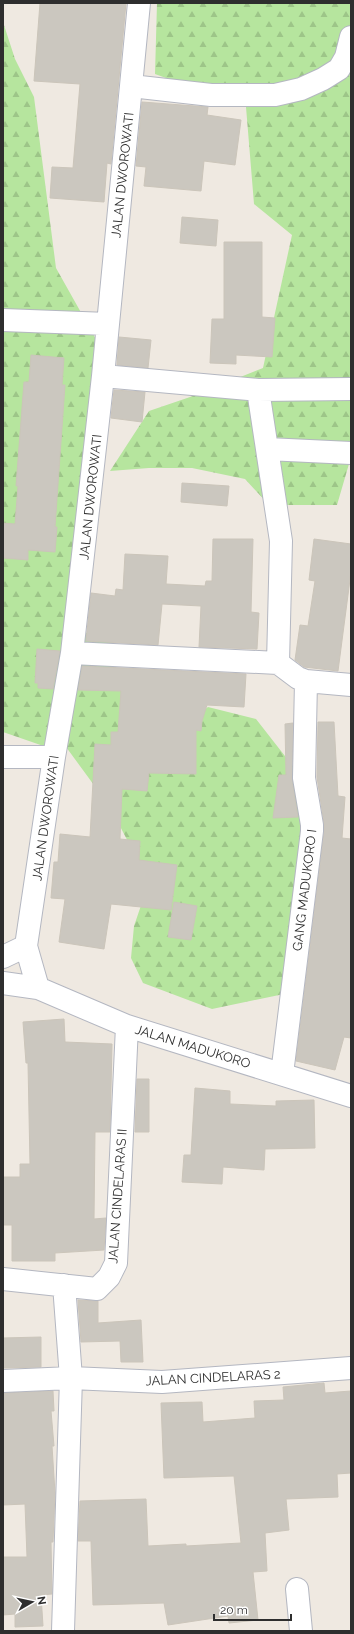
<svg xmlns="http://www.w3.org/2000/svg" width="354" height="1634" viewBox="0 0 354 1634" font-family="Raleway,sans-serif">
  <defs>
    <pattern id="forest-firs" width="22" height="20" patternUnits="userSpaceOnUse"><rect width="22" height="20" fill="#b6e59e"/><path d="M5 1l3.5 6h-7zM16 11l3.5 6h-7z" fill="#9dc588"/></pattern>
  </defs>
  <rect width="100%" height="100%" fill="#efe9e1"/>
  <path fill="url(#forest-firs)" d="M157,3H351V457L337,505H269L245,479L192,468H149L110,471L149,411L193,396L263,368L292,235L254,204L246,107L155,74Z
    M3,22L15,59L34,97L56,268L106,357L77,630L112,641L118,684L194,717L208,707L256,719L292,765L315,800L284,994L212,1009L143,983L131,958L134,926L149,882L110,807L58,736L55,750L3,732Z"/>
  <path fill="#cbc7bf" stroke="#cbc5ba" d="M40,3H126L111,164L107,163L104,202L50,198L52,167L73,168L80,84L34,81Z
    M142,102L208,107L207,115L241,120L235,165L204,161L201,191L144,186L146,167L136,166Z
    M182,217L218,220L216,246L180,243Z
    M224,242H262V317L275,318L272,357L236,355V364L210,363L212,319H224Z
    M119,337L151,340L148,368L117,365Z
    M31,355L64,358L62,385H65L55,527H57L55,552L28,550V560L3,558V523L15,524L18,486H16L24,382H29Z
    M114,390L145,392L142,422L111,418Z
    M182,483L229,486L227,506L181,502Z
    M213,539H253L251,612L259,613L257,649L199,647L201,606L162,604L158,645L86,641L91,593L115,596L116,589L123,590L125,554L168,556L166,584L205,586L206,581H212Z
    M314,539L351,544V572L338,671L304,667L295,660L300,625L308,626L315,581L309,580Z
    M37,649L60,651L53,689L38,688V683H35Z
    M82,666L246,674L244,707L207,705L202,721L201,731L196,730V774L149,773L147,791L122,789L120,839L140,841L139,860L177,865L171,910L111,904L104,949L59,942L65,899L51,898L54,862H58L60,834L90,837L95,744L111,745V732H118L121,691L78,690Z
    M318,722H334L338,796L345,797L342,838L351,839V1038L344,1037L335,1070L296,1061L324,833V823L317,777Z
    M293,723L292,778L298,817L273,818L279,775H286L285,724Z
    M174,902L197,906L191,940L168,937Z
    M64,1019L65,1042L112,1044L110,1132H95L94,1219L106,1218L104,1250L55,1253V1261H12V1225H3V1177H20V1164H30L28,1063H26L23,1022Z
    M137,1079H149V1132H135Z
    M195,1088L230,1091V1104L276,1106V1101L314,1100L315,1148L265,1149L264,1170L223,1167L222,1184L182,1182L184,1155H191Z
    M78,1300L98,1301V1323L141,1320L143,1362H121L120,1341L81,1342Z
    M41,1337V1367L3,1368V1338Z
    M324,1383L325,1393L351,1391V1473L337,1474L338,1497L286,1499L289,1530L265,1533L267,1571L253,1572L258,1620L229,1623L228,1616L168,1625L164,1603L93,1605L91,1541H78L80,1501L146,1499L148,1546L186,1544V1546L241,1543L234,1476L164,1478L161,1403L202,1402L203,1422L255,1418L254,1401L284,1400L283,1387Z
    M53,1391L54,1411H51L54,1446H52L55,1493L53,1542H51L52,1594L41,1595L43,1626L15,1627V1614L3,1615V1557H27L25,1504L3,1505V1393Z"/>
  <g fill="none" stroke-linecap="round" stroke-linejoin="round">
    <g stroke="#b4b7c1" stroke-width="24">
      <path id="minor" d="M131,86L211,95H275L301,89L323,79L339,69L346,57L351,37
        M3,320L108,324
        M103,376L258,390L351,389
        M258,390L281,541L278,663
        M267,449L351,453
        M72,653L278,663L298,678L306,681L351,685
        M3,757H54
        M3,957L26,946
        M3,983L38,988L127,1026L351,1096
        M38,988L26,946L54,757L72,653L103,376L139,3
        M282,1074L312,831V825L304,778L306,681
        M3,1279L97,1289L109,1277L116,1263L127,1026
        M3,1381L71,1378L162,1382L351,1368
        M297,1589L301,1631
        M63,1631L71,1378L64,1285"/>
    </g>
    <use href="#minor" stroke="#fff" stroke-width="22"/>
  </g>
  <g text-anchor="middle" stroke-width="3" stroke-linejoin="round" paint-order="stroke">
    <g font-size="13" fill="#2e2e2e" stroke="#fff">
      <text transform="translate(122 175) rotate(-84)" y="5">JALAN DWOROWATI</text>
      <text transform="translate(90 497) rotate(-84)" y="5">JALAN DWOROWATI</text>
      <text transform="translate(45 818) rotate(-82)" y="5">JALAN DWOROWATI</text>
      <text transform="translate(304 890) rotate(-83)" y="5">GANG MADUKORO I</text>
      <text transform="translate(193 1046) rotate(17)" y="5">JALAN MADUKORO</text>
      <text transform="translate(117 1196) rotate(-86)" y="5">JALAN CINDELARAS II</text>
      <text transform="translate(213 1377) rotate(-3)" y="5">JALAN CINDELARAS 2</text>
    </g>
  </g>
  <rect width="354" height="1634" fill="none" stroke="#2e2e2e" stroke-width="8"/>
  <g transform="translate(32 1602) rotate(81)" stroke="#ffffff" stroke-width="3" paint-order="stroke">
  <path d="M0-3L7 15L0 10L-7 15Z" fill="#2e2e2e"/>
  <text y="-6" font-size="11" font-weight="bold" text-anchor="middle" fill="#2e2e2e">N</text>
  </g>
  <path d="M214 1614v6h77v-6" fill="none" stroke="#2e2e2e" stroke-width="2"/>
  <text x="220" y="1614" font-size="12" fill="#2e2e2e" stroke="#ffffff" stroke-width="3" paint-order="stroke">20 m</text>
</svg>
